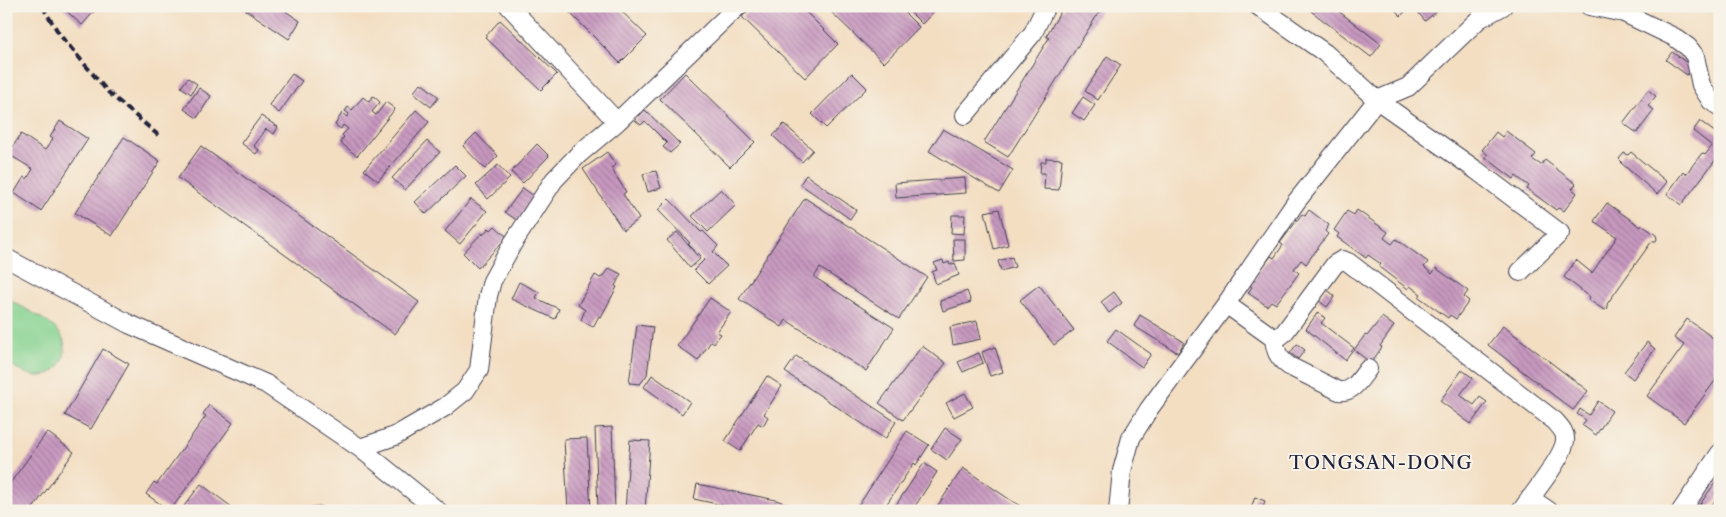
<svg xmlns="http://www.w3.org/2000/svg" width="1726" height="517" viewBox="0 0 1726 517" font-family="'Libre Caslon Text',serif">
  <defs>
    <pattern id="building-back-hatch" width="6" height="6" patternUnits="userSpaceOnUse" patternTransform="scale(1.25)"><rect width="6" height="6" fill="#c898c0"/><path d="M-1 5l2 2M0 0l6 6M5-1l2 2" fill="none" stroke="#a27c9d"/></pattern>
  </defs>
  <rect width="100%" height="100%" fill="#f7f3e8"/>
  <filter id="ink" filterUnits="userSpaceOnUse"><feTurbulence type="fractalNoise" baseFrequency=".02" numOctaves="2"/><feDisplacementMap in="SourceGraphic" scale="10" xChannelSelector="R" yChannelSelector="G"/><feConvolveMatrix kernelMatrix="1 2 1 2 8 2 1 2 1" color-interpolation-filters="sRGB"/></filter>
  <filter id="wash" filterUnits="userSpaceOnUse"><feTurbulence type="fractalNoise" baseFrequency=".0096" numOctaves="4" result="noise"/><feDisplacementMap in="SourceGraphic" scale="20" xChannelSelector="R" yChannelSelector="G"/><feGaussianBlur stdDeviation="1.12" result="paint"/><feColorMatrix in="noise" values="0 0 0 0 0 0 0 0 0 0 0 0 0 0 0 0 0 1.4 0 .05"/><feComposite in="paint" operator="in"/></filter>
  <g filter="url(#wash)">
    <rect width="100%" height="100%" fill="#f3dec2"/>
    <path fill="#85d290" stroke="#547a66" d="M6,298C20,306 53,322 61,335C72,352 59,377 38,376C26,376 16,367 6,362Z"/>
    <g id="blocks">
      <path fill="url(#building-back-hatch)" d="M61,6H99L82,25Z
        M240,6H278L300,21L289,39Z
        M563,6H616L647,36L620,63Z
        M753,6H800L838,44L805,78L742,17Z
        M825,6H898L919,27L884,63Z
        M904,6H939L922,24Z
        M1064,6H1103L1008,157L984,142L1049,38L1046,36Z
        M1315,6H1332L1381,44L1371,57L1311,11Z
        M1391,6H1410L1401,16Z
        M1413,6H1443L1425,21Z
        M500,20L557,74L541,90L485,37Z
        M1672,52L1693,67L1687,75L1666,60Z
        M1107,56L1121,65L1098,100L1085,91Z
        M685,73L755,142L730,167L660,99Z
        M852,73L867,88L826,128L812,114Z
        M292,74L302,81L279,113L269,105Z
        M188,78L197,84L191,94L181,87Z
        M421,83L439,97L431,107L413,93Z
        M199,88L211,96L197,118L184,109Z
        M1648,90L1656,96L1648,106L1654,110L1637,133L1623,123Z
        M373,96L380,102L372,112L376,115L386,102L395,109L357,156L340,142L344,137L342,135L348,129L343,125L341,129L335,125L342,113L347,117L349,114L345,111L348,107L352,110L363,97L369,102Z
        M1083,97L1095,105L1084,121L1072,113Z
        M416,110L429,122L378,181L364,170Z
        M645,110L680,144L670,153L663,147L667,143L645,121L641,125L635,120Z
        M261,116L278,127L274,134L266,129L254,146L259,150L256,154L241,143Z
        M60,121L88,139L41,211L14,193L24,177L27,179L33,169L8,154L21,134L45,150L53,139L50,137Z
        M1700,121L1720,136V154L1681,205L1667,194L1683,172L1686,174L1702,153L1705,155L1712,146L1693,131Z
        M784,124L813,150L802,162L773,136Z
        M943,129L1013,170L999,193L929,151Z
        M1506,131L1536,154L1532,159L1541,165L1545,160L1576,184L1572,189L1577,193L1564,211L1558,208L1556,210L1527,189L1529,186L1516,176L1514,179L1485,157L1488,155L1482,150L1496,132L1502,137Z
        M476,133L498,156L485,169L463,146Z
        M124,137L160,161L112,236L75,213Z
        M427,141L440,152L405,190L392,178Z
        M537,144L549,156L523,183L511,172Z
        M201,146L419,302L395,334L178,178Z
        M607,152L616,165L611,168L626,192L623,194L639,219L623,230L583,169Z
        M1631,152L1667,182L1657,194L1621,163L1622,162L1619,159L1624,153L1628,155Z
        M1046,158L1062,159L1059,190L1044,189L1045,173H1040L1041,162H1046Z
        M455,165L466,176L426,214L415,202Z
        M498,165L510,178L488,199L476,185Z
        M656,171L661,188L648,192L643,174Z
        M806,175L856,210L850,219L800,184Z
        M965,178L966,193L896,198L895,183Z
        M523,188L535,197L518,221L505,212Z
        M721,189L736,205L708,232L692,216Z
        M805,198L927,277L899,319L820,268L814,277L894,328L866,371L786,320L782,327L739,299Z
        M471,199L487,211L460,244L445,231Z
        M669,199L701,232L703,231L718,246L713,252L727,266L708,284L694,270L704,260L688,244L690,243L658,210Z
        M1607,203L1641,227L1642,225L1656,235L1657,239L1656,241H1652L1607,304L1608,308L1604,310L1589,300L1590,297L1564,277L1576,260L1592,273L1617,237L1594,221Z
        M999,209L1008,245L994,249L985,212Z
        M1309,210L1329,225L1325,231L1328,234L1306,264L1301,260L1294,269L1299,273L1276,304L1271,301L1267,306L1248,293L1252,287L1249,285L1271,256L1274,258L1283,245L1280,243L1302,214L1305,216Z
        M1357,210L1388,232L1384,238L1392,244L1396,239L1428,262L1424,267L1432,274L1436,268L1468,291L1464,297L1469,301L1456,319L1450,315L1448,318L1419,297L1421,294L1410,286L1408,289L1379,267L1381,264L1368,255L1366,258L1337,237L1339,234L1334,230L1347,211L1354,215Z
        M952,215H965L964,234L951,233Z
        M495,226L507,237L478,268L463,253L482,233L483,235L489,228L491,230Z
        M677,232L700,259L690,268L667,240Z
        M953,239H965V260L954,261Z
        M1012,257L1015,267L1001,271L998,261Z
        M943,260L944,264L949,262L950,265L955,263L959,275L936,284L932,272L937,270L934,263Z
        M609,268L621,274L615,286L617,287L601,317L599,316L593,327L581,320L585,310L578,305L595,275L600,278L602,277Z
        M519,282L539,292L536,298L559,309L555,319L511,299Z
        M1039,285L1074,330L1054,345L1020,300Z
        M1326,289L1335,296L1327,307L1318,300Z
        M967,291L971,302L943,311L940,301Z
        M1114,292L1122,303L1109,313L1101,302Z
        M710,298L731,312L717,332L721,334L714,343L711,341L698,361L677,346Z
        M1318,312L1325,318L1321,323L1354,348L1345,360L1306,329Z
        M1140,315L1184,342L1178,353L1134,326Z
        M1382,317L1394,326L1380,346L1382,347L1371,363L1354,350L1365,335L1367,336Z
        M1687,319L1720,343V374L1684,423L1647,396L1684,345L1674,338Z
        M977,321L981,339L953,345L950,327Z
        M637,325L653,327L647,375L640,384L629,383Z
        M1503,326L1588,391L1573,410L1488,345Z
        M1116,329L1151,354L1142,367L1107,341Z
        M1647,342L1655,349L1633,379L1624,372Z
        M1297,344L1305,350L1298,359L1290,353Z
        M922,346L946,363L903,420L879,403Z
        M995,347L1003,372L990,376L982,352Z
        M103,349L129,364L91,429L65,415Z
        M979,353L983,363L963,372L958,362Z
        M796,356L896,422L885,439L785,372Z
        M1462,370L1473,378L1460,395L1474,405L1480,397L1487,402L1471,424L1440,401Z
        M652,375L690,402L682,414L644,387Z
        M767,376L782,386L764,414L768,417L763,426L758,423L740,451L725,441Z
        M965,393L973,407L954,417L946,403Z
        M1598,401L1612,411L1596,435L1582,425L1586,420L1577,414L1580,409L1589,415Z
        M209,405L233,423L170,511L146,494L154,482L157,484L206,416L203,414Z
        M612,427L615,509L598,510L595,428Z
        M945,428L962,439L947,460L931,449Z
        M907,431L929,445L916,465L914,463L882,511H855Z
        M47,432L74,452L31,511H11L6,508V489Z
        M587,438L591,511H568L564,439Z
        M630,440L650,441L645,511H625Z
        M924,463L937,472L912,511H892Z
        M963,468L1012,501L1029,511H970L967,509L966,511H934Z
        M1720,476V494L1708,511H1703L1698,507Z
        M201,484L237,511H190L184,506Z
        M697,484L776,500L806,511H749L694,499Z
        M1255,497L1265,501L1262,511H1250Z
        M320,506L327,511H293V510Z"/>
    </g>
  </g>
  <g filter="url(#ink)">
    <use href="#blocks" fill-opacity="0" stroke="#413e4f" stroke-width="1"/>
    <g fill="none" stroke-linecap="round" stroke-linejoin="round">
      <g stroke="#413e4f" stroke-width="20">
        <path id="minor" d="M509,6L617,122L738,6
          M1258,6L1325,53L1377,100L1476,170L1560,233L1520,272
          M1589,6L1624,13L1674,37L1688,47L1695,56L1701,85L1711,101L1720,107
          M965,115L1033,33L1046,6
          M6,258L129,324L266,384L360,448L438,511
          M1226,304L1272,337H1279L1284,333L1335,264L1342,260L1348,262L1555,421C1560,427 1566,432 1565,441C1563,458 1532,495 1521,511
          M1274,337C1275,351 1278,358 1289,366L1339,391C1353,393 1360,379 1368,369
          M360,448L395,436L445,407L465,391L479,370L488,296L492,281L513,243L554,180L579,154L617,122
          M1530,498L1549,511
          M1118,511L1122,471L1131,438L1149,409L1226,304L1296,202L1377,100L1408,87L1479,19L1503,6
          M1681,511L1720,453"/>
      </g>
      <use href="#minor" stroke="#fff" stroke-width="18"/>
      <path stroke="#22223b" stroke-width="4" stroke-dasharray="8 4" stroke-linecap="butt" d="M42,6L60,35L108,92L158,135"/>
    </g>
  </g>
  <g text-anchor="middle" stroke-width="4" stroke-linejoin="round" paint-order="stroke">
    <g font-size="19" letter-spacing="1" fill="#22223b" stroke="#f7f3e8">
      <text x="1381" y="469">TONGSAN-DONG</text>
    </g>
  </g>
  <rect width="1726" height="517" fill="none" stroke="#f7f3e8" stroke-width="25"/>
</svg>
